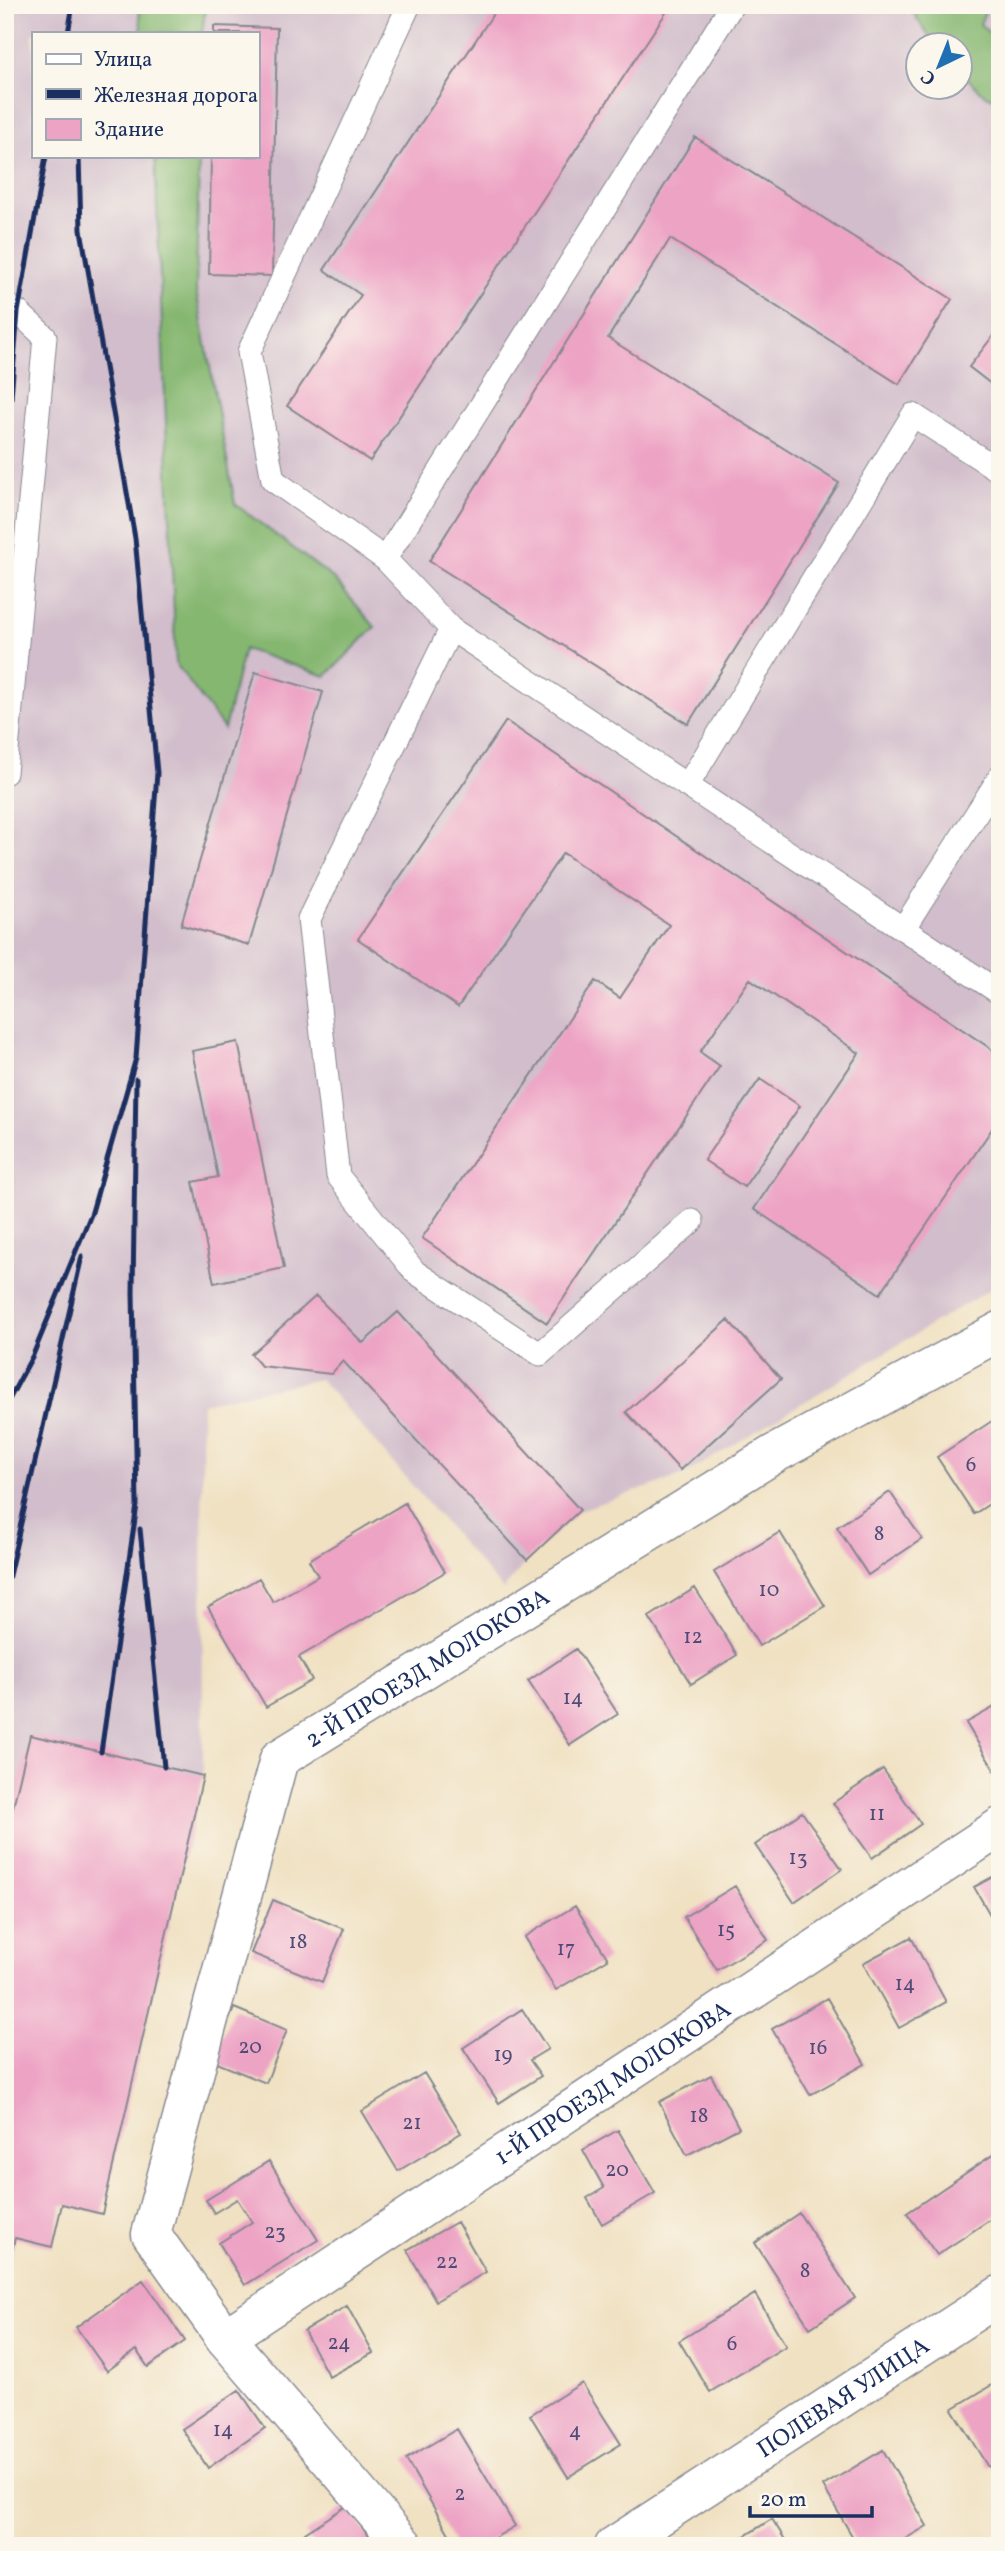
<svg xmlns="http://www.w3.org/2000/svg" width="1005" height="2551" viewBox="0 0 1005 2551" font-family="Vollkorn,serif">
  <rect width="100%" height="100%" fill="#fbf7ec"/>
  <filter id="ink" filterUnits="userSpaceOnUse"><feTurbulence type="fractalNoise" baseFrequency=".0143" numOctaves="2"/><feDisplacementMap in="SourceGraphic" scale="14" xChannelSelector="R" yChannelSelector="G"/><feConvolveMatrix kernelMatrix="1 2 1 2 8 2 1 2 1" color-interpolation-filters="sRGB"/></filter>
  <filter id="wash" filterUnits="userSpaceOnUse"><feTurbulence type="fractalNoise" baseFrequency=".00686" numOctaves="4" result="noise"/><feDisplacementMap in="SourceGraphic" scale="28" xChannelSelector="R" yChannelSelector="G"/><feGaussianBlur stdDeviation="1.57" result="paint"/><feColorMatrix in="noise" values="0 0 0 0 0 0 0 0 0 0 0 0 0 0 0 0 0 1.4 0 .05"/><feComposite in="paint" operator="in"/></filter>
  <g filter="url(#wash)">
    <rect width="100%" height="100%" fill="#f0e1c2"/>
    <path fill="#d1bdcb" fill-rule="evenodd" d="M5,5H1000V1283L682,1476L580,1510L527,1560L503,1590L320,1379L202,1403L203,1776L102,2214L62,2205L52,2247L15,2238L5,2278ZM33,33H257V156H33ZM918,46H960V88H918Z"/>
    <path fill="#86b771" stroke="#507368" stroke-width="2" d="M138,5H206L202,33H142Z
      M908,5H988L980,24L1000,43V101L982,93L960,71V46L935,45Z
      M155,156H199L196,290L235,504L334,579L375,627L326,676L244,649L224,729L176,664Z"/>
    <g id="blocks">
      <path fill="#eda3c4" d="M499,5H671L370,461L287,406L361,295L324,270Z
        M214,26L277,28L272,276L209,274L211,156H257V33H214Z
        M695,137L952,299L899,384L670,239L608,338L839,483L688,724L429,561Z
        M1000,327V391L969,367Z
        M255,672L323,692L249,945L181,925Z
        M506,721L1000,1055V1117L880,1294L754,1209L859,1053L750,979L700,1052L720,1066L547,1323L422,1238L595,981L620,998L669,925L563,853L458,1007L358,939Z
        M238,1042L284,1268L214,1283L193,1182L218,1177L192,1051Z
        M760,1079L800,1106L744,1187L704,1160Z
        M316,1296L363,1343L398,1312L580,1510L527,1560L343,1361L331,1374L261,1366L251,1354Z
        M728,1320L781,1379L680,1470L626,1412Z
        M995,1419L1000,1426V1471L995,1474L1000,1481V1497L974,1514L937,1457Z
        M890,1492L922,1539L868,1575L837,1527Z
        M405,1503L445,1572L299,1657L312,1680L266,1707L208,1607L259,1578L273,1602L318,1576L309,1560Z
        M780,1532L825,1606L759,1646L714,1572Z
        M695,1588L737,1655L691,1684L649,1617Z
        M576,1649L618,1714L570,1745L528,1681Z
        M1000,1704V1771L996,1773L966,1723Z
        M30,1735L203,1776L102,2214L62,2204L52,2247L15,2238L6,2274L5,1841Z
        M883,1769L921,1824L872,1858L833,1803Z
        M802,1812L842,1869L794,1902L755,1845Z
        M1000,1873V1932L974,1887Z
        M735,1886L768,1940L717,1970L684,1917Z
        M273,1900L344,1929L322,1982L251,1953Z
        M575,1906L608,1959L556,1990L524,1937Z
        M911,1937L946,2002L899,2028L863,1963Z
        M827,1998L865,2064L810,2095L772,2029Z
        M234,2008L287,2030L266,2083L212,2061Z
        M522,2009L548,2049L530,2060L541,2076L499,2103L463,2048Z
        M424,2073L461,2133L398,2171L362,2111Z
        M711,2075L739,2128L687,2155L659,2102Z
        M618,2130L655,2193L602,2224L587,2198L604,2188L583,2150Z
        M1000,2150V2213L937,2255L907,2213Z
        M269,2161L318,2240L245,2285L219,2243L252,2222L237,2199L214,2213L206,2200Z
        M799,2213L855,2298L810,2328L755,2243Z
        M457,2222L486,2272L436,2301L407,2250Z
        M143,2280L185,2341L148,2367L136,2350L107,2371L76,2327Z
        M755,2294L786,2346L710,2392L679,2341Z
        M347,2306L373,2353L329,2377L304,2331Z
        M1000,2380V2460L988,2467L952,2409Z
        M582,2383L621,2444L568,2477L530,2415Z
        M239,2390L265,2428L208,2468L182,2429Z
        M457,2429L515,2526L481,2546H456L406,2459Z
        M883,2450L927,2526L893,2546H858L823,2486Z
        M348,2505L374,2546H314L305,2533Z
        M772,2519L789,2546H729Z"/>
    </g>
  </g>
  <g filter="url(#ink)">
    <use href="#blocks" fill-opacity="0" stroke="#868890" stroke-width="2"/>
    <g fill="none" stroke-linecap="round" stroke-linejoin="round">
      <g stroke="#868890" stroke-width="25">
        <path id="service" d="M409,5L249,352L273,480L385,559L451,629L1000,993
          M5,305L18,312L45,337L5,773
          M385,559L732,5
          M451,629L309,919L338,1176L415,1272L540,1354L692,1221
          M687,786L913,415L1000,471
          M903,929L1000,777"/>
      </g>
      <g stroke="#868890" stroke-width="41">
        <g id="minor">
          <path id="s1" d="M225,2338L1000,1827"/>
          <path id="s2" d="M404,2546L225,2338L151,2234L279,1759L774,1454L1000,1331"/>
          <path id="s3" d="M614,2546L1000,2295"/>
        </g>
      </g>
      <use href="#service" stroke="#fff" stroke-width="23"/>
      <use href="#minor" stroke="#fff" stroke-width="38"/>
      <path stroke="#1b2f5e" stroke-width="5" d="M68,33L73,5
        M5,471L18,312L46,156
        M5,1407L33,1355L92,1212L136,1058L157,773L135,538L81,230L79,156
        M140,1529L164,1767
        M5,1593L82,1256
        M101,1752L137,1505L133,1293L136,1079"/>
    </g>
  </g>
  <g text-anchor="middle" stroke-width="5" stroke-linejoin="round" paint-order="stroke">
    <g font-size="21" fill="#504c78">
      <text x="971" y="1471">6</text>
      <text x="879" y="1540">8</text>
      <text x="769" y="1596">10</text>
      <text x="693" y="1643">12</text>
      <text x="573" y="1704">14</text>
      <text x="877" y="1820">11</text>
      <text x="798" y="1864">13</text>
      <text x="726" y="1936">15</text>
      <text x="298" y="1948">18</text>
      <text x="566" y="1955">17</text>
      <text x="905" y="1990">14</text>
      <text x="250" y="2053">20</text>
      <text x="818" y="2054">16</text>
      <text x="503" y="2061">19</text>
      <text x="699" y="2122">18</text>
      <text x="412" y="2129">21</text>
      <text x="617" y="2176">20</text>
      <text x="275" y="2238">23</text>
      <text x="447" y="2268">22</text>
      <text x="805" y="2277">8</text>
      <text x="339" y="2349">24</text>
      <text x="732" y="2350">6</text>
      <text x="223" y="2436">14</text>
      <text x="575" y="2437">4</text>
      <text x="460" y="2500">2</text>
    </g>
    <g font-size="24" fill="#1b2f5e" stroke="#fbf7ec">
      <text dy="8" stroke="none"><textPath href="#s2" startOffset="1068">2-Й ПРОЕЗД МОЛОКОВА</textPath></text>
      <text dy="8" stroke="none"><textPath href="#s1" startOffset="464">1-Й ПРОЕЗД МОЛОКОВА</textPath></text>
      <text dy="8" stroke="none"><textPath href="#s3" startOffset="273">ПОЛЕВАЯ УЛИЦА</textPath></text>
    </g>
  </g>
  <rect width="1005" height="2551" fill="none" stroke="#fbf7ec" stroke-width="28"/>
  <rect x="32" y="32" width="228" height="126" fill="#fbf7ec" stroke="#a1a7b3" stroke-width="2"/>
  <rect x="46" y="54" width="35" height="10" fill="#ffffff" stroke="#a1a7b3" stroke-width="2"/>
  <text x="94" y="66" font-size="21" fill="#1b2f5e">Улица</text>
  <rect x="46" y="89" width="35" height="10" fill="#1b2f5e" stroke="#a1a7b3" stroke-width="2"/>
  <text x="94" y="102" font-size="21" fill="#1b2f5e">Железная дорога</text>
  <rect x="46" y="119" width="35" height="21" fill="#eda3c4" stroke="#a1a7b3" stroke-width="2"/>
  <text x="94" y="136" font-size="21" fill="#1b2f5e">Здание</text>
  <g transform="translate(939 66) rotate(223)"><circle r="33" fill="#fbf7ec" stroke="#a1a7b3" stroke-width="2"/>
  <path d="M0-5L12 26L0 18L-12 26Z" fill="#1f6fb2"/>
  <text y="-10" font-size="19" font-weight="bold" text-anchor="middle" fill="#1b2f5e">С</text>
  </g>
  <path d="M750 2506v10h122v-10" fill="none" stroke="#1b2f5e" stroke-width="3.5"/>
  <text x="760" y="2506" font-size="21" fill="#1b2f5e" stroke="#fbf7ec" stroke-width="5" paint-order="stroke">20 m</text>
</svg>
